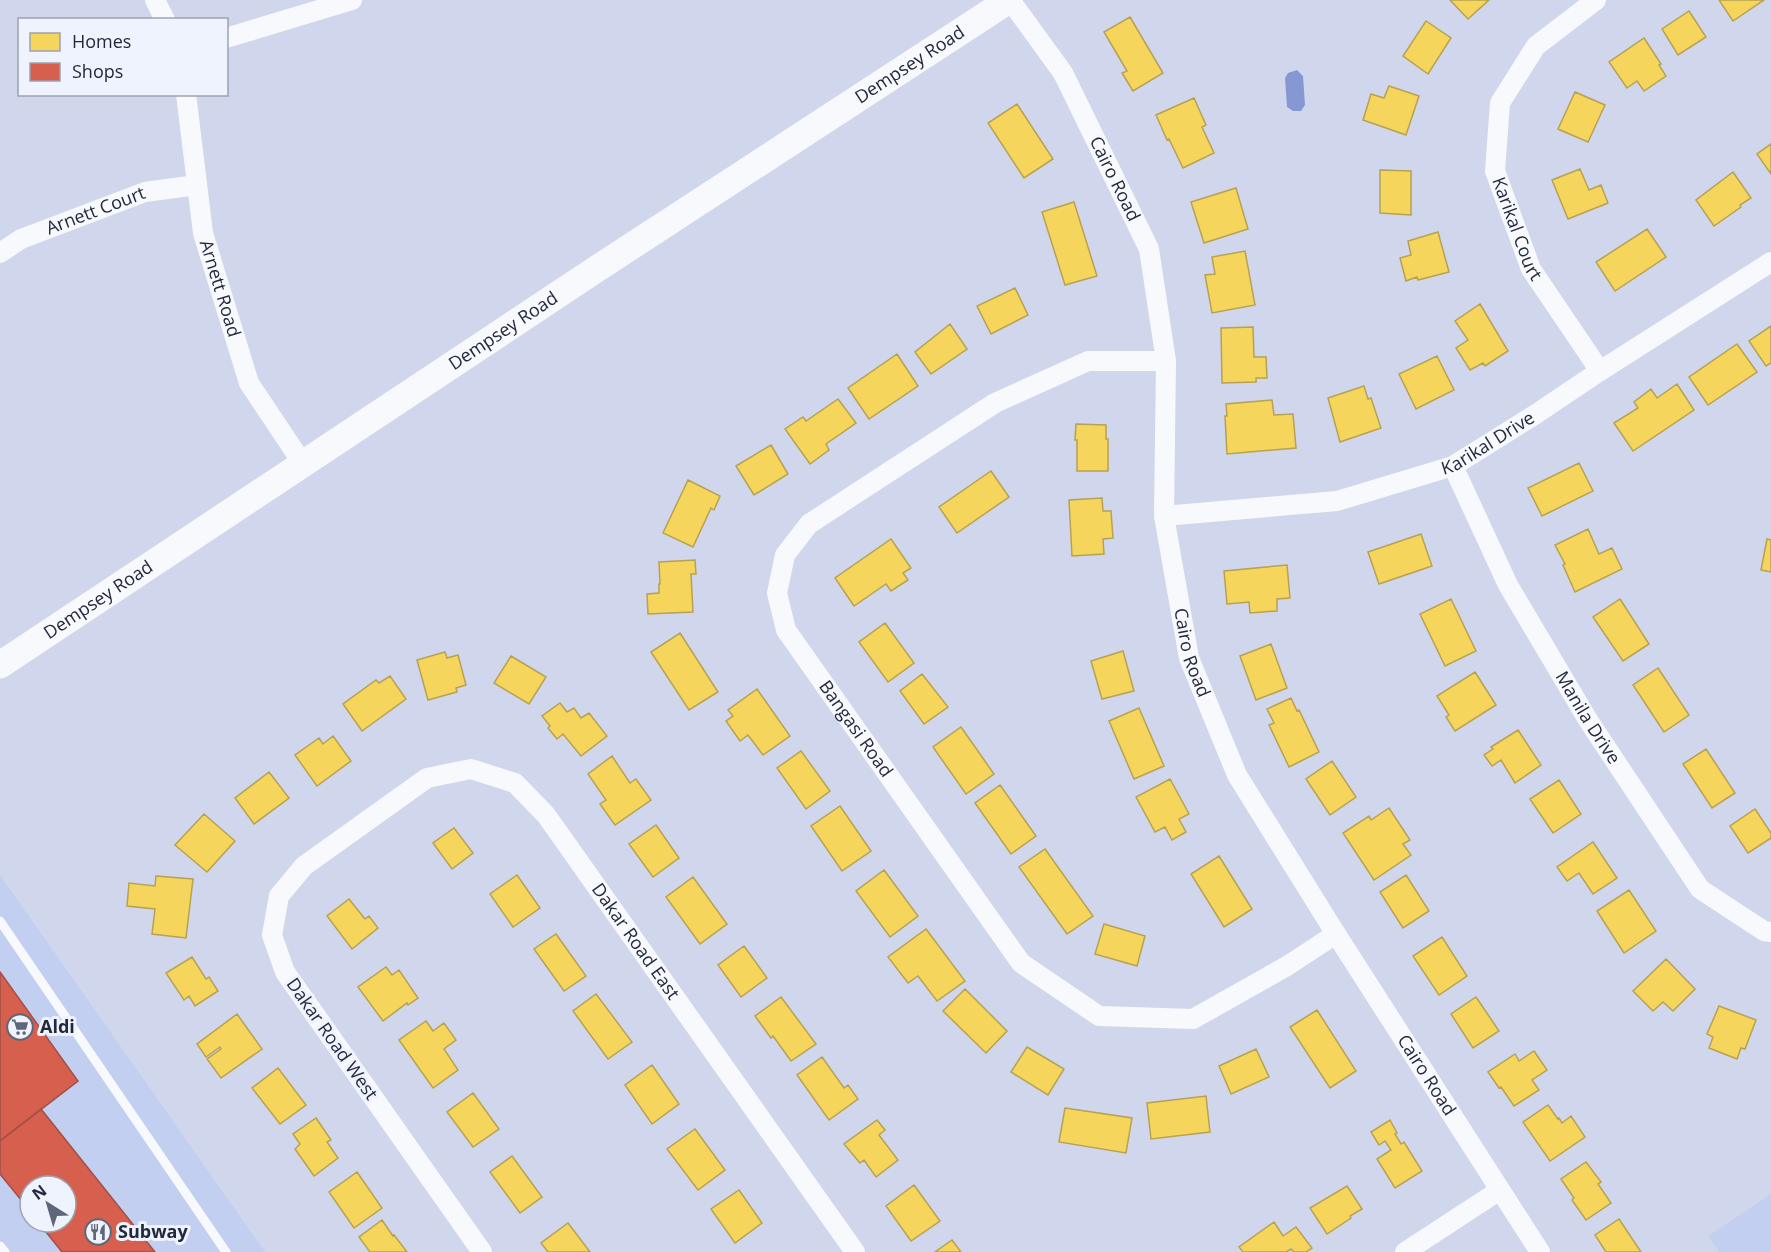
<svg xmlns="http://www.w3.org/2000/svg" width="1771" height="1252" viewBox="0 0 1771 1252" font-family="'Open Sans',sans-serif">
  <rect width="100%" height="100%" fill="#d0d7ed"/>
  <path fill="#c2cff1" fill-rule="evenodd" d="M0,875L265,1252H0ZM30,1186H66V1222H30Z
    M1771,1194V1252H1719L1708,1236Z"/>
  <path fill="#8698d4" d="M1297,70L1303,76L1305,105L1301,111H1293L1287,107L1285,78L1288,73Z"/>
  <path fill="#f6d55c" stroke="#b7a152" stroke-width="1.5" d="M1450,0H1489L1468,19Z
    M1719,0H1764L1733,21Z
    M1689,11L1706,37L1678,55L1662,29Z
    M1130,17L1163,73L1133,91L1122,73L1127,71L1104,32Z
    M1426,21L1451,38L1428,74L1403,56Z
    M1644,38L1661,64L1659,65L1666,76L1644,91L1637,81L1627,88L1609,62Z
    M1389,86L1419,96L1406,135L1363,120L1371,94L1384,98Z
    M1575,92L1605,105L1588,142L1558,129Z
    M1194,98L1206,125L1202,127L1214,153L1183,168L1169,139L1167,140L1156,115Z
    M1017,104L1053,159L1024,178L988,123Z
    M1771,144V174L1757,154Z
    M1580,169L1589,190L1601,185L1608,203L1568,219L1552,180Z
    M1380,170L1411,171V215L1380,213Z
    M1733,172L1751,198L1740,205L1741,207L1714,226L1696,200Z
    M1236,188L1248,229L1204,243L1191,202Z
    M1074,202L1097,276L1065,285L1042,212Z
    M1647,229L1666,257L1615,291L1596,262Z
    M1438,232L1449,272L1418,280L1417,277L1406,281L1400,258L1411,255L1408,241Z
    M1245,251L1255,305L1212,313L1205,275L1215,274L1212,257Z
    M1015,288L1028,315L991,334L977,306Z
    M1480,304L1508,351L1485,366L1483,363L1470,370L1456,348L1468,340L1455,321Z
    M950,324L967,349L931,374L915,352Z
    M1771,326V363L1766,366L1749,341Z
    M1253,327L1254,357H1266L1267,378H1256V382L1222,383L1221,328Z
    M1737,344L1757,372L1708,405L1689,377Z
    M897,354L918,386L869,419L848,388Z
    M1437,356L1454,390L1416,409L1399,374Z
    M1677,384L1694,410L1633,451L1614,423L1638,408L1634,402L1651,389L1657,398Z
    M1364,386L1368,399L1371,398L1381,428L1340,442L1328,398Z
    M838,399L856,423L826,444L829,450L810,464L785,429L803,417L806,421Z
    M1272,400L1274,415L1293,414L1296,448L1227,454L1225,416H1227L1226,404Z
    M1076,424L1106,425V439H1108V471H1077V440H1075Z
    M771,445L788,474L754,495L736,466Z
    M1579,463L1593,491L1542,516L1528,488Z
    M991,471L1009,497L957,533L939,507Z
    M688,480L720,496L714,510L711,508L693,547L663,533Z
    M1102,498L1103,511H1111L1113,538L1103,539L1104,554L1072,556L1069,500Z
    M1588,529L1599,554L1612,548L1622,569L1575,592L1563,565L1565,564L1555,545Z
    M1421,534L1432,566L1379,584L1368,552Z
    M891,539L911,568L903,573L908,580L891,591L886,584L854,606L835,578Z
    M1767,539L1771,540V572L1761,570Z
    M695,560L696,574H691L693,612L648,614L647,594L659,593V584H660L659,562Z
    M1287,565L1290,598L1277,599V611L1250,613L1249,602L1227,604L1224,571Z
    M1451,599L1476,651L1445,666L1420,614Z
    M1620,599L1649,644L1623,661L1593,617Z
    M885,623L914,663L888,682L859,642Z
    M680,633L718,692L689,710L651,652Z
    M1271,644L1287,688L1256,700L1240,656Z
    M1123,651L1134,691L1102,699L1091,661Z
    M445,652L447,658L458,655L466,685L456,688L457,692L428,700L417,660Z
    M511,656L546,677L529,704L494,683Z
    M1658,668L1689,715L1664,732L1633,685Z
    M1475,672L1496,705L1455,731L1446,717L1449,715L1437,696Z
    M922,674L948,707L924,724L900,691Z
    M390,676L406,699L362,731L343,704L376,680L379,683Z
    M757,689L790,736L763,755L748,735L740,741L726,721L733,716L728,710Z
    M1291,698L1297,711L1299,710L1319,752L1289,767L1269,725L1274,723L1267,709Z
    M560,703L567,712L574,708L581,718L589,713L607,736L581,756L563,734L557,739L548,728L550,726L542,716Z
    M1139,708L1164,766L1134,779L1109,721Z
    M961,727L994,774L966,794L933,747Z
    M1518,730L1541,765L1515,783L1501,760L1492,766L1484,755L1493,749L1491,747Z
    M333,736L351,761L317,786L295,755L319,738L323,744Z
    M1706,749L1735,793L1712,808L1683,764Z
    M801,751L830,791L806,809L777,768Z
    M612,756L630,783L636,779L651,800L615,825L600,804L606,800L588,774Z
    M1332,761L1356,797L1330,815L1306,779Z
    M269,772L289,798L254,824L235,798Z
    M1170,779L1189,814L1179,819L1186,832L1172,840L1165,827L1155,832L1136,797Z
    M1559,780L1581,814L1553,833L1530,799Z
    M1000,785L1036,836L1011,854L975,803Z
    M840,806L871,851L842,871L811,826Z
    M1389,808L1410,840L1403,844L1411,855L1374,880L1343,833L1369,816L1371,820Z
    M1755,809L1771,833V838L1748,853L1730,826Z
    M204,814L235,841L207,872L175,845Z
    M656,825L679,858L653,877L629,844Z
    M454,828L473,853L452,869L433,843Z
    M1593,842L1617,878L1593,894L1579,873L1567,881L1557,867Z
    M1045,849L1093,916L1067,934L1019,867Z
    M1219,856L1252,909L1224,927L1191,874Z
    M884,870L918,916L890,937L856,891Z
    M517,875L540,908L513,927L490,894Z
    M1406,875L1429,911L1403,928L1380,892Z
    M156,876L193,879L186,938L152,934L155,909L127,906L129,883L155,886Z
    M693,877L727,924L700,944L666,897Z
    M1629,890L1656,931L1624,953L1597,911Z
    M349,899L365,919L369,916L378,928L352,949L327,916Z
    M1104,924L1145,936L1137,966L1095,954Z
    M926,929L965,981L937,1001L918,976L908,983L888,957Z
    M556,934L586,976L564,991L534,949Z
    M1442,937L1467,976L1439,995L1413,956Z
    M744,946L767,978L741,997L718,965Z
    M192,957L206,979L209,977L218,991L195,1006L189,996L184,1000L166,973Z
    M1666,959L1695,989L1673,1011L1663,1002L1653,1011L1633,991Z
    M386,967L392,975L399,970L418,998L408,1005L407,1003L383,1021L358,987Z
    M965,989L1007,1031L986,1053L943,1011Z
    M596,994L632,1042L608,1059L573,1011Z
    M781,997L816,1044L791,1061L773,1036L771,1038L755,1016Z
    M1476,997L1499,1031L1473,1048L1451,1014Z
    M1719,1006L1756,1020L1745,1049L1741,1048L1737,1059L1709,1048L1713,1037L1707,1034Z
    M1317,1010L1356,1071L1330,1088L1290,1027Z
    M237,1014L262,1049L221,1078L207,1059L221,1049L220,1047L206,1057L197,1044Z
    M426,1021L433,1031L444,1023L456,1040L444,1049L458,1070L433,1088L399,1040Z
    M1027,1047L1064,1069L1048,1095L1011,1072Z
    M1256,1049L1269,1077L1231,1094L1219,1066Z
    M1534,1051L1547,1070L1532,1080L1539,1090L1514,1106L1501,1087L1499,1088L1488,1072L1515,1054L1519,1061Z
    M822,1057L844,1088L848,1085L858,1099L829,1120L797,1075Z
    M652,1065L679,1104L652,1124L625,1085Z
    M278,1068L306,1105L280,1124L252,1088Z
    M473,1093L499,1129L473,1147L447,1112Z
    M1206,1096L1210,1132L1151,1139L1147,1103Z
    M1548,1105L1558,1119L1559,1118L1562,1123L1571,1116L1585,1137L1550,1161L1523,1122Z
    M1065,1108L1132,1118L1126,1153L1059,1142Z
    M316,1118L331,1140L327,1142L338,1158L314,1176L295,1149L300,1144L293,1134Z
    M877,1120L885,1130L879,1135L898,1160L876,1177L864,1160L860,1163L844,1144Z
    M1390,1120L1397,1133L1395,1134L1401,1144L1404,1142L1422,1171L1395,1188L1377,1159L1391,1150L1385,1141L1379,1145L1371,1132Z
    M695,1129L725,1170L698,1190L667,1149Z
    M512,1156L542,1197L520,1213L490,1172Z
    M1586,1162L1601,1182L1598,1184L1611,1203L1586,1220L1572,1200L1574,1198L1561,1179Z
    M357,1172L382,1208L354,1228L329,1192Z
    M914,1185L940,1221L911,1241L886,1206Z
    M1347,1186L1362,1209L1350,1216L1351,1218L1327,1234L1310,1208Z
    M739,1190L762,1223L735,1243L711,1209Z
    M1619,1219L1641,1252H1606L1595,1235Z
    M382,1220L393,1236L394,1235L407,1252H370L359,1237Z
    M1274,1222L1283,1236L1296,1227L1312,1248L1306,1252H1294L1291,1249L1286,1252H1243L1239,1247Z
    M568,1223L590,1252H548L541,1243Z
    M952,1240L961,1252H935Z"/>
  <path fill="#d6604d" stroke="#a05048" stroke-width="1.5" d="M0,972L78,1081L0,1141Z
    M41,1109L155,1252H62L38,1222H66V1186H30V1211L0,1174V1141Z"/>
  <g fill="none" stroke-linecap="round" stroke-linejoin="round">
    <path stroke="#f8f9fc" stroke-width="9" d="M0,921L226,1252
      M0,1246L5,1252"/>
    <g stroke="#f8f9fc" stroke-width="20">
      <path d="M155,0L165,20"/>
      <path id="s1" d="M1010,0L1063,73L1149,249L1166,361L1164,516L1189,658L1237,775L1336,934L1540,1252"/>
      <path id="s2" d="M1596,0L1536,46L1500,103L1495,171L1531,269L1600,371"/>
      <path d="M226,38L352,0"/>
      <path id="s3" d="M186,94L203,233L249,383L303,464"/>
      <path id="s4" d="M0,253L21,239L145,192L197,185"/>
      <path id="s5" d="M1166,361H1088L995,403L809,524L785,555L777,593L786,630L1021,963L1099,1016L1193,1019L1287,966L1336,934"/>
      <path id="s6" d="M1453,466L1508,585L1588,720L1700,889L1764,931L1771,932"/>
      <path id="s7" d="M1164,516L1337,501L1453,466L1536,414L1600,371L1771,262"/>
      <path id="s8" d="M482,1252L285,972L272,935L279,896L304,866L427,778L471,769L515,783L546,815L855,1252"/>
      <path d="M1405,1252L1500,1190"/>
    </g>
    <path stroke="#f8f9fc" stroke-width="27" id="s9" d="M0,665L598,268L1009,0"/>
  </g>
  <defs>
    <g id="supermarket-ring" transform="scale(1.35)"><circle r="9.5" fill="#eff3fd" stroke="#60667a" stroke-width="1.5"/><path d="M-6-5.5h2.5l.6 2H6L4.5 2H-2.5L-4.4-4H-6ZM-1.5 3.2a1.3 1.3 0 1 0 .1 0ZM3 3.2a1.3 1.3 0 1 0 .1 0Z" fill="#60667a"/></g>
    <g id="restaurant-ring" transform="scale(1.35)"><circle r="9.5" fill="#eff3fd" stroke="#60667a" stroke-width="1.5"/><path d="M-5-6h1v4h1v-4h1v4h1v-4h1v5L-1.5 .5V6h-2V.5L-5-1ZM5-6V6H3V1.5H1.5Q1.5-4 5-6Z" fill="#60667a"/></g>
  </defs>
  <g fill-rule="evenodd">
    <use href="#supermarket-ring" x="20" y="1027"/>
    <use href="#restaurant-ring" x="98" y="1232"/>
  </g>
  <g text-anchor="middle" stroke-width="6" stroke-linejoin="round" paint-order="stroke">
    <g font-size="18" fill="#23293c" stroke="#eff3fd">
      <text dy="6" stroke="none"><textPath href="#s9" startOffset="1090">Dempsey Road</textPath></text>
      <text dy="6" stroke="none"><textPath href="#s1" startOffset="208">Cairo Road</textPath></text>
      <text dy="6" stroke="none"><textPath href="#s4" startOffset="105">Arnett Court</textPath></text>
      <text dy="6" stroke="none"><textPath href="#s2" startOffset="273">Karikal Court</textPath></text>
      <text dy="6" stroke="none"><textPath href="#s3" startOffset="198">Arnett Road</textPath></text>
      <text dy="6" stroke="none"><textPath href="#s9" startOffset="604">Dempsey Road</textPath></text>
      <text dy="6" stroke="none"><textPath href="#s7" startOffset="336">Karikal Drive</textPath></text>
      <text dy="6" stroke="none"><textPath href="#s9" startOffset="118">Dempsey Road</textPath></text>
      <text dy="6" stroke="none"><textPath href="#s1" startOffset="694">Cairo Road</textPath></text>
      <text dy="6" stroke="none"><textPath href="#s6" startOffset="286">Manila Drive</textPath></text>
      <text dy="6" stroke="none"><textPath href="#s5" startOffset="639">Bangasi Road</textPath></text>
      <text dy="6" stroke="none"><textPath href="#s8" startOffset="902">Dakar Road East</textPath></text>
      <text transform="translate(332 1039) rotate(55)" y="6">Dakar Road West</text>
      <text dy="6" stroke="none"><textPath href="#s1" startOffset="1180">Cairo Road</textPath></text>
    </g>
    <g font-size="18" font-weight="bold" fill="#23293c" stroke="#eff3fd" text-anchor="start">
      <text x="40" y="1033">Aldi</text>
      <text x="118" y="1238">Subway</text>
    </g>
  </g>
  <rect x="18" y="18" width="210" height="78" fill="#eff3fd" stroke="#9da2b0" stroke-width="1.5"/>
  <rect x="30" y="33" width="30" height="18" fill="#f6d55c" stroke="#9da2b0" stroke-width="1.5"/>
  <text x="72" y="48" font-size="18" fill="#23293c">Homes</text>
  <rect x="30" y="63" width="30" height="18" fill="#d6604d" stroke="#9da2b0" stroke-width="1.5"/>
  <text x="72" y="78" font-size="18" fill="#23293c">Shops</text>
  <g transform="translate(48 1204) rotate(323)"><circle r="28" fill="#eff3fd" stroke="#9da2b0" stroke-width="1.5"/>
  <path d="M0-4.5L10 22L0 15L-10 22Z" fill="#60667a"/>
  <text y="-9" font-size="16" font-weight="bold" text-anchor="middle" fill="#23293c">N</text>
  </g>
</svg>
